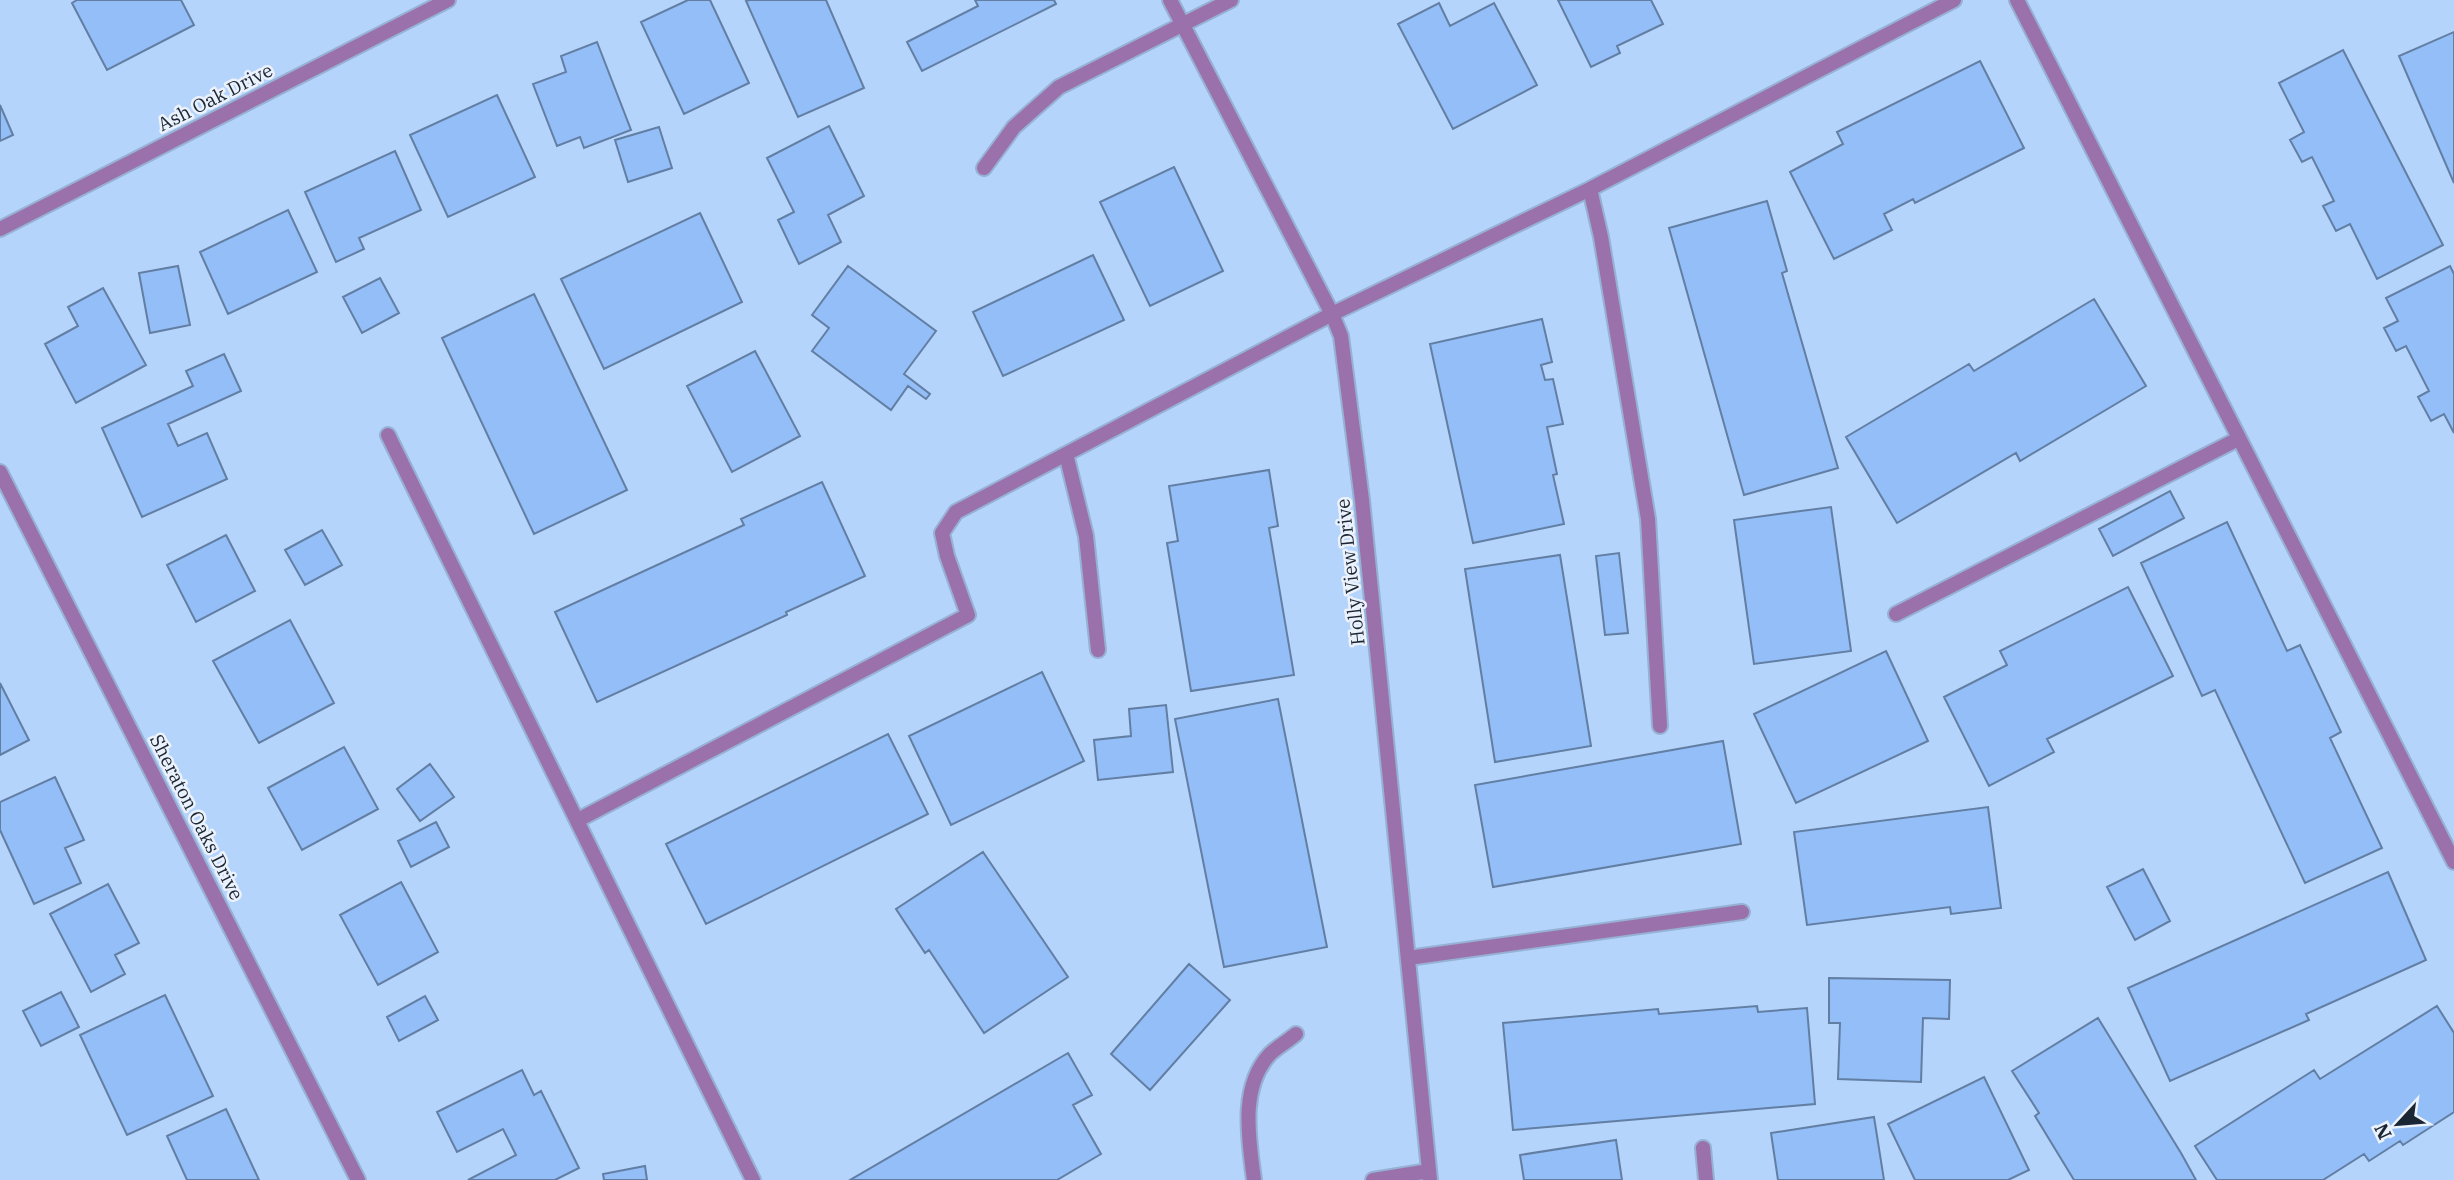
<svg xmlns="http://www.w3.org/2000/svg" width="2454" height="1180" viewBox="0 0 2454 1180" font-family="'IBM Plex Serif',serif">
  <rect width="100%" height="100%" fill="#b5d4fc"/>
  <path fill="#93bef7" stroke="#627ea3" stroke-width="2" d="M77,0H181L194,25L107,70L72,3Z
    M688,0H710L749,83L684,114L641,22Z
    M750,0H826L864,88L798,117L746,1Z
    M975,0H1054L1056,4L922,71L907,42L978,6Z
    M1558,0H1651L1663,24L1617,46L1620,53L1591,67Z
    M1439,3L1450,26L1494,3L1537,85L1453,129L1398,24Z
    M2454,32V183L2399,56Z
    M597,42L631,130L584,148L580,137L557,146L533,84L566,72L561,56Z
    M2343,50L2443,245L2377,279L2350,224L2336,231L2323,206L2334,201L2312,157L2302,162L2290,140L2304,132L2279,83Z
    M1980,61L2024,148L1915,203L1913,199L1884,214L1892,230L1834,259L1790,172L1843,144L1837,132Z
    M497,95L535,177L448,217L410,135Z
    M0,105L13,135L0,141Z
    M829,126L864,196L828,215L841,242L799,264L778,220L794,212L767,158Z
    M659,127L672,168L628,182L615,140Z
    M395,151L421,210L359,238L364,249L336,262L305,192Z
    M1174,167L1223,271L1150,306L1100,202Z
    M1767,201L1787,271L1782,273L1838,468L1744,495L1669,228Z
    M288,210L317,272L228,314L200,252Z
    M700,213L742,302L604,369L561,279Z
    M1093,255L1124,320L1003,376L973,312Z
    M178,266L190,325L150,333L139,273Z
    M848,266L936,331L904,374L930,394L926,399L908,386L891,410L812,351L829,328L812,315Z
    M2450,266L2454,274V433L2444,414L2431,421L2418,397L2429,391L2406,346L2396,351L2384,328L2398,321L2386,298Z
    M380,278L399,313L362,333L343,297Z
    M103,288L146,365L76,403L45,344L78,326L68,307Z
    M534,294L627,490L534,534L442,338Z
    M2094,299L2146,386L2020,461L2016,453L1897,523L1846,437L1969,364L1974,371Z
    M1542,319L1552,362L1541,365L1545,380L1553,379L1563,424L1547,427L1557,474L1553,475L1564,524L1473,543L1430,344Z
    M755,351L800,436L732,472L687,386Z
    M224,354L241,391L168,424L178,446L207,433L227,479L142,517L102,428L193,386L186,371Z
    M1269,470L1278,526L1269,528L1294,675L1191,691L1167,543L1178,541L1169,486Z
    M822,482L865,576L786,612L787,615L597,702L555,612L744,525L741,519Z
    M2170,491L2184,518L2113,556L2099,529Z
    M1831,507L1851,651L1754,664L1734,520Z
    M2227,522L2287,651L2300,645L2341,732L2330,738L2382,848L2305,883L2215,690L2202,696L2141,563Z
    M322,530L342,565L305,585L285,550Z
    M226,535L255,591L196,622L167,565Z
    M1619,553L1628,633L1605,635L1596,556Z
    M1560,555L1591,746L1495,762L1465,569Z
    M2128,587L2173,676L2047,739L2054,752L1989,786L1944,697L2007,665L2000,651Z
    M290,620L334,703L259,743L213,661Z
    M1886,651L1928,741L1796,803L1754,714Z
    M1042,672L1084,761L951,825L909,736Z
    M0,683L29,740L0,755Z
    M1278,699L1327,947L1224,967L1175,719Z
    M1166,705L1173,772L1098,780L1094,740L1131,736L1129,709Z
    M888,734L928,814L706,924L666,844Z
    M1723,741L1741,844L1493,887L1475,785Z
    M344,747L378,809L302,850L268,788Z
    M430,764L454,797L420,821L397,789Z
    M55,777L84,840L65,848L81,883L34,904L0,830V802Z
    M1988,807L2001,908L1951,914L1950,907L1807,925L1794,832Z
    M436,822L449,847L411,867L398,841Z
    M983,852L1068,977L984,1033L929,950L925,953L896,909Z
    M2143,869L2170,921L2135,940L2107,887Z
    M2388,872L2426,960L2306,1014L2309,1020L2170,1081L2128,988Z
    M401,882L438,952L378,985L340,915Z
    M108,884L139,943L115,955L125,974L91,992L50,914Z
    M1189,964L1230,1000L1150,1090L1111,1054Z
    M1829,978L1950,980L1949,1019L1923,1018L1921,1082L1838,1079L1840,1023H1829Z
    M61,992L79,1027L41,1046L23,1011Z
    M165,995L213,1096L127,1135L80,1035Z
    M425,996L438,1020L399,1041L387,1017Z
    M1757,1006L1758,1012L1807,1008L1815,1104L1513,1130L1503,1023L1658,1009L1659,1014Z
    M2437,1006L2454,1033V1112L2403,1145L2400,1141L2369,1161L2364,1154L2323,1180H2217L2195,1146L2314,1070L2320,1079Z
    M2098,1018L2181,1153L2196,1180H2074L2035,1116L2039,1113L2012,1071Z
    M1068,1053L1092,1095L1073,1105L1101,1154L1057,1180H850Z
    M522,1070L534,1095L541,1091L579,1168L555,1180H468L516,1155L503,1129L457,1152L437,1112Z
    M1984,1077L2029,1170L2008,1180H1915L1888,1124Z
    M226,1109L259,1180H187L167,1136Z
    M1874,1117L1884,1180H1778L1771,1133Z
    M1616,1140L1622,1180H1524L1520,1155Z
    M645,1166L647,1180H604L603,1174Z"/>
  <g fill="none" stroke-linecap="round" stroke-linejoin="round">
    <g stroke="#96b1d4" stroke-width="18">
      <path id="service" d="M2017,0L2454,862
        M1590,189L1601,237L1648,519L1660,726
        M388,435L753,1180
        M1066,454L1086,536L1098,650
        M1896,614L2238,439
        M578,820L968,615L947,556L942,533L956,512L1332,314L1590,189L1954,0
        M1408,958L1742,912
        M1703,1148L1706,1180
        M1254,1180C1249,1140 1239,1087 1270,1054C1277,1047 1288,1041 1296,1034"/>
    </g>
    <g stroke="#96b1d4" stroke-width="18">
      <path id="minor" d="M1170,0L1332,314L1341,336L1362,500L1430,1180
        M984,168L1014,127L1059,87L1231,0
        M0,229L448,0
        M0,472L358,1180
        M1373,1180L1429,1171"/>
    </g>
    <use href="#service" stroke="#9b71ac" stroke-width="14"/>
    <use href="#minor" stroke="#9b71ac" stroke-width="14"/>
  </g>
  <g text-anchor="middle" stroke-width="5" stroke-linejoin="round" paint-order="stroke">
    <g font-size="19" fill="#1b2635" stroke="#ecf2fb">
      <text transform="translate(215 97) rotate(-27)" y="7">Ash Oak Drive</text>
      <text transform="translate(1350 572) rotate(-96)" y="7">Holly View Drive</text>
      <text transform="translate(197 817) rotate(63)" y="7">Sheraton Oaks Drive</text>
    </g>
  </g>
  <g transform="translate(2398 1124) rotate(244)" stroke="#ecf2fb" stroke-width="5" paint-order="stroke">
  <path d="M0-5L12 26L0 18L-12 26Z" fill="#1b2635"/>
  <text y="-10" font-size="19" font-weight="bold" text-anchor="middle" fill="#1b2635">N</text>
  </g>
</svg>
